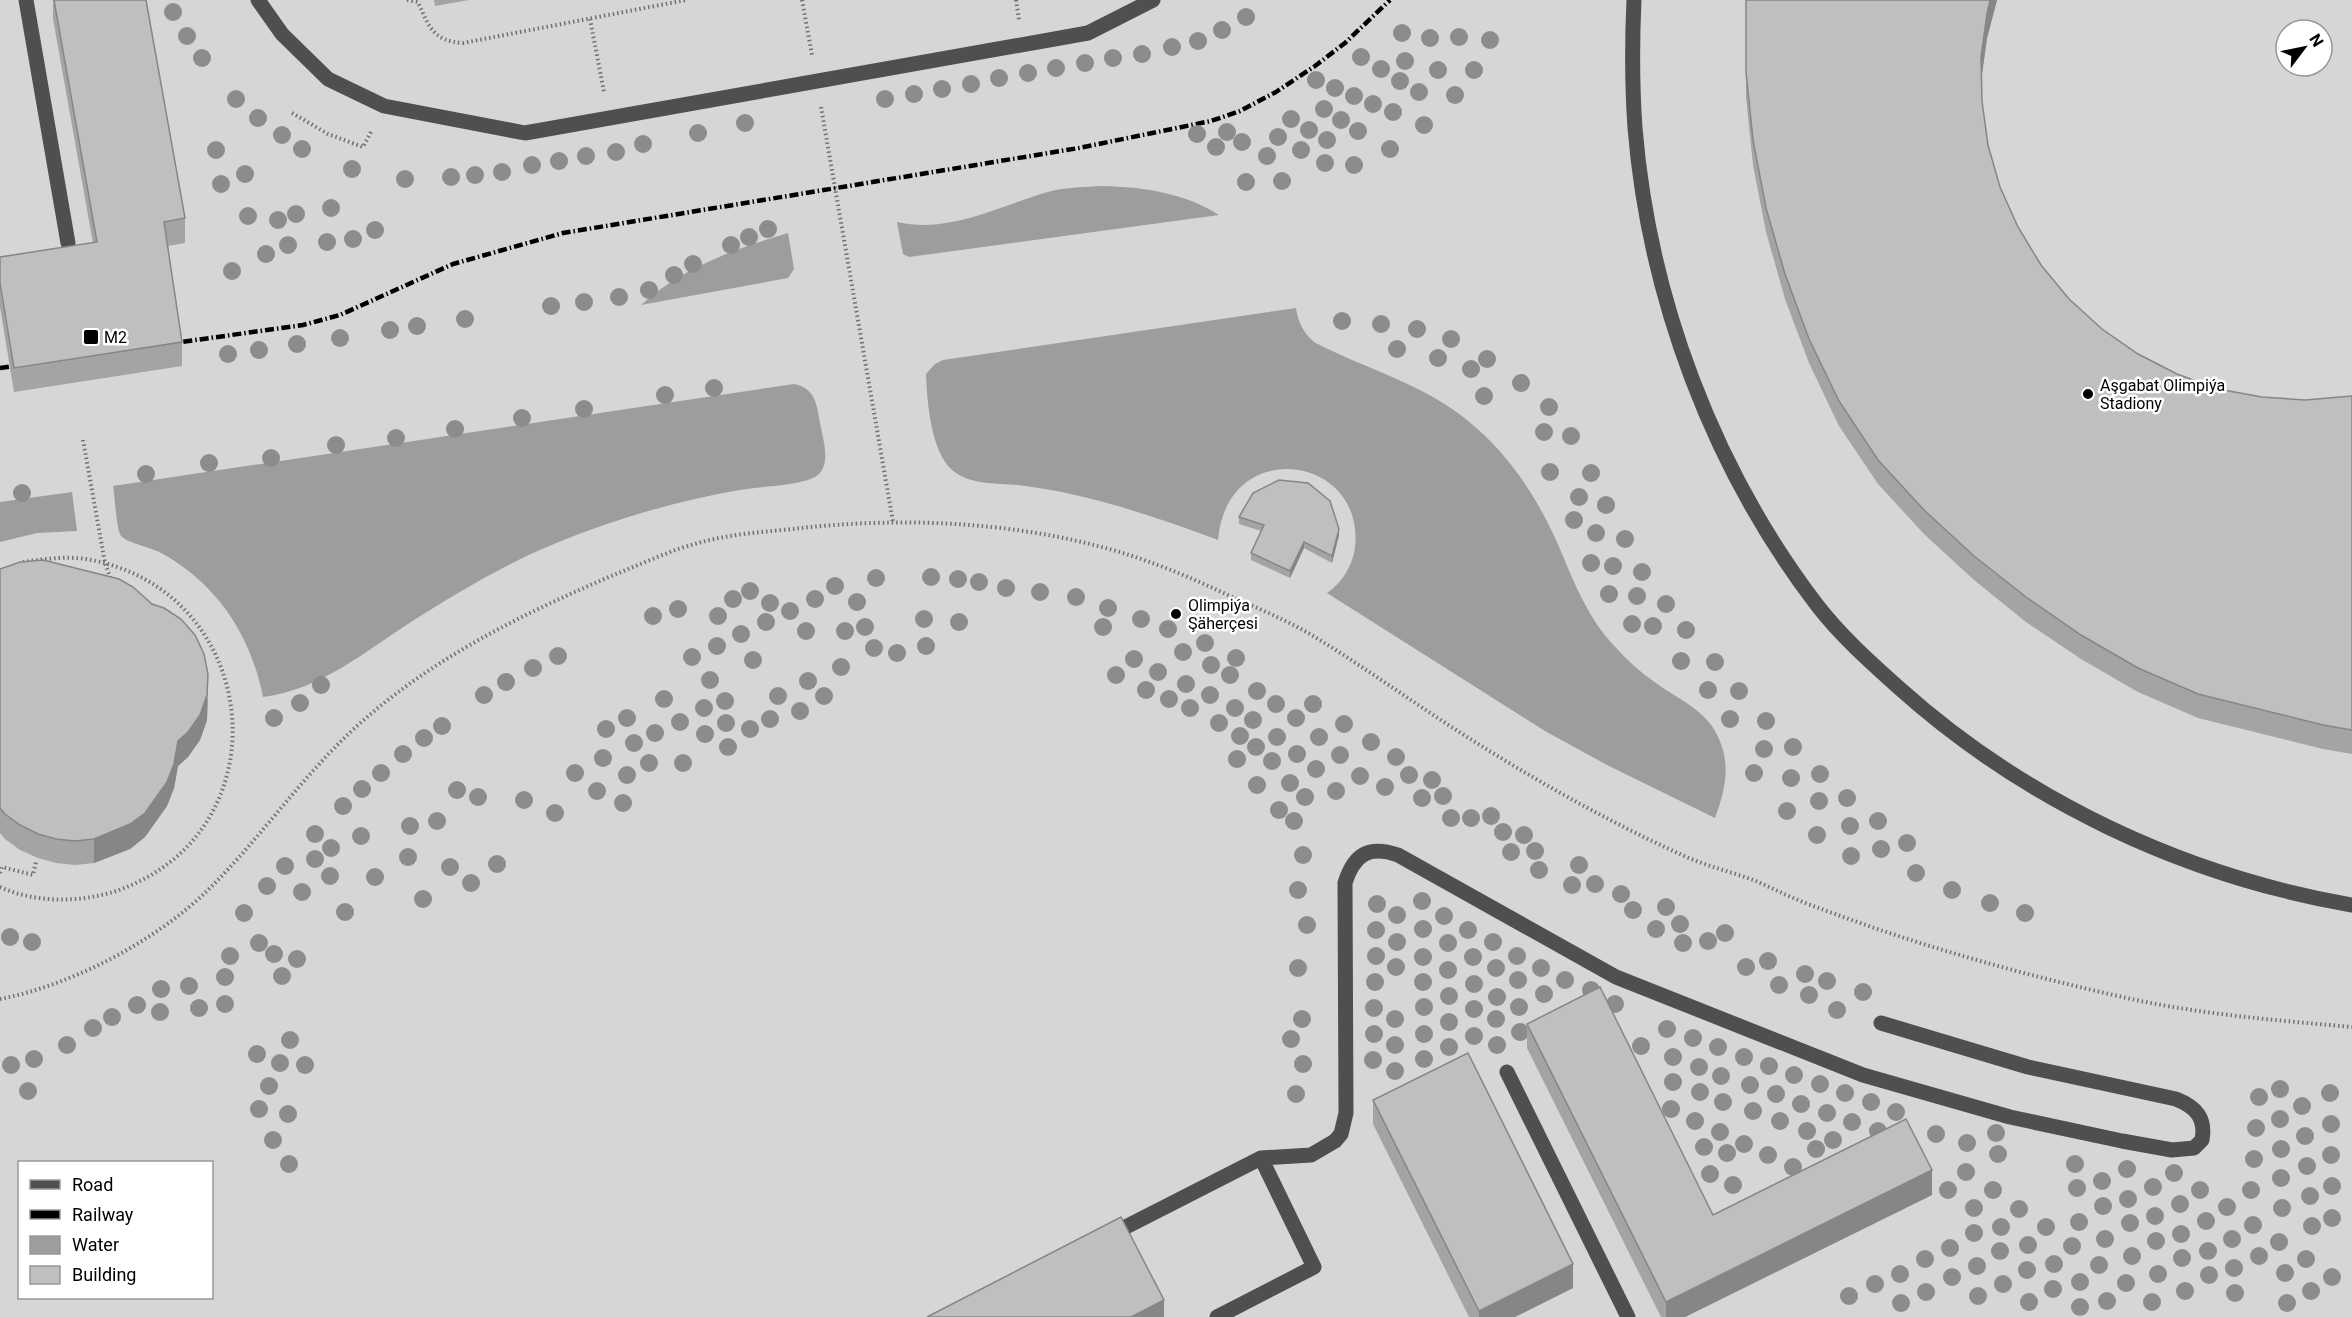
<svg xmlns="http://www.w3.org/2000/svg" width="2352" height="1317" viewBox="0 0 2352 1317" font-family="Roboto,sans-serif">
  <rect width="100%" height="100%" fill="#fff"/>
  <path fill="#d6d6d6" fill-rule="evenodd" d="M0,0H2352V1317H0ZM2286,30H2322V66H2286ZM20,1162H212V1298H20Z"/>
  <path fill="#9d9d9d" d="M1103,186C1143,187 1185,193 1219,215L909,257L903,254L897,222C950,234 998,206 1048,192C1066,187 1085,187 1103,186Z
    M788,233L794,269L788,278L641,305C681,268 737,248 788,233Z
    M1296,308C1298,322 1303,332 1314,342C1365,369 1422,383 1467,420C1507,452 1535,494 1556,540C1571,574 1584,611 1609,640C1623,656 1638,671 1656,683C1676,698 1702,708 1715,731C1732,761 1726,788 1715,818L1607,765L1545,731L1327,593C1342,583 1353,565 1355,547C1365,454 1227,435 1218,540C1154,516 1086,493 1018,485C997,483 969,485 952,470C931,451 927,402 926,374L935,364L943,360Z
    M794,384C813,388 816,400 819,417C821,433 832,461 819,474C807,486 759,486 740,490C670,502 598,524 533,553C492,572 452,596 414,620C365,651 323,689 263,697C251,636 218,585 163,554C154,548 127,543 121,536C116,528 115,496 113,486Z
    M72,492L77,531L37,533L0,542V502Z"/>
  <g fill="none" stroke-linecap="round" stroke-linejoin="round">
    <path stroke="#717171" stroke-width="4" stroke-dasharray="1.5 3" stroke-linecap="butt" d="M407,0L418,2C429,27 433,41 463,43L686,0
      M802,0L812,55
      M1016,0L1019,20
      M590,19L604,92
      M821,107L893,522
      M292,113L328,134L363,147L372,130
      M83,440L105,563L111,580
      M0,873L2,867L33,875L36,862
      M0,887C35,903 79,903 116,891C287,833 264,589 86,559C65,556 44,559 23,562
      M0,999C72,985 154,942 207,891C260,839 302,776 357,726C432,658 524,613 616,574C644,563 673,549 702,542C731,534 762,532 793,529C910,515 1043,522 1155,564C1180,573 1204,584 1228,595C1255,607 1284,619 1310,634C1363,666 1412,702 1464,735C1533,779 1607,821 1682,855C1706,866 1732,872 1756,881C1776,890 1796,900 1816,907C1914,944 2016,973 2118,996C2194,1014 2274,1020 2352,1027"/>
    <path stroke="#4f4f4f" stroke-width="15" d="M26,0L68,243
      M258,0L282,34L328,79L384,106L525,133L1088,33L1153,0
      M1634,0C1632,43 1632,85 1635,128C1649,298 1713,469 1817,605C1840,635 1869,661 1898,687C2025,801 2184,876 2352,905
      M1507,1072L1628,1317
      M1108,1236L1261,1158L1311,1155L1335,1141L1341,1134L1346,1113L1345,883C1354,854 1369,845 1398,855L1616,977L1863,1075L2010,1117L2122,1141L2172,1150L2194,1148L2202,1140C2206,1118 2196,1107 2176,1099L2028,1067L1881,1023
      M1217,1317L1314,1267L1261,1158"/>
    <path stroke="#000" stroke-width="4.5" stroke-dasharray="9 3 1.5 3" stroke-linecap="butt" d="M167,344L303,325L340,315L453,264L563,233L1079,148L1211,121L1240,111L1276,92L1315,66L1345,43L1390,0
      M0,368L27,364"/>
  </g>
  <g fill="#8c8c8c">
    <circle cx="173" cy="12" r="9"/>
    <circle cx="1246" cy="17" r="9"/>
    <circle cx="1222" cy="30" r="9"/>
    <circle cx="1402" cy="33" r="9"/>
    <circle cx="187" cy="36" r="9"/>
    <circle cx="1459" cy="37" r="9"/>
    <circle cx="1430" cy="38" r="9"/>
    <circle cx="1490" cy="40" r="9"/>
    <circle cx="1198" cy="41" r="9"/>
    <circle cx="1172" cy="47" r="9"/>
    <circle cx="1142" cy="54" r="9"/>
    <circle cx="1361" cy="57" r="9"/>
    <circle cx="202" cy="58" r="9"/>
    <circle cx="1113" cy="58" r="9"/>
    <circle cx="1405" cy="61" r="9"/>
    <circle cx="1085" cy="63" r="9"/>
    <circle cx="1056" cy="68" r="9"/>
    <circle cx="1381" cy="69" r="9"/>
    <circle cx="1438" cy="70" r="9"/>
    <circle cx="1474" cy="70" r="9"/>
    <circle cx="1028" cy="73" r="9"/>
    <circle cx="999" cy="78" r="9"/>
    <circle cx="1316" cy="80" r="9"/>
    <circle cx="1400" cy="81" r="9"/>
    <circle cx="971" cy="84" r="9"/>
    <circle cx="1335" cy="88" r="9"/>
    <circle cx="942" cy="89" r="9"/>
    <circle cx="1419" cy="92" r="9"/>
    <circle cx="914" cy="94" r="9"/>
    <circle cx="1455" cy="95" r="9"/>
    <circle cx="1354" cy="96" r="9"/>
    <circle cx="236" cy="99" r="9"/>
    <circle cx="885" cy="99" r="9"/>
    <circle cx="1373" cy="104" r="9"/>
    <circle cx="1324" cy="109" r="9"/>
    <circle cx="1393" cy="112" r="9"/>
    <circle cx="258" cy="118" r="9"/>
    <circle cx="1291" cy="119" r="9"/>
    <circle cx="1341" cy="120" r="9"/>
    <circle cx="745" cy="123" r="9"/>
    <circle cx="1424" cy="125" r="9"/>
    <circle cx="1309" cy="130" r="9"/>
    <circle cx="1358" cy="131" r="9"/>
    <circle cx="1227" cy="132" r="9"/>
    <circle cx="698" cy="133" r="9"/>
    <circle cx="1197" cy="134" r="9"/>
    <circle cx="282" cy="135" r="9"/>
    <circle cx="1278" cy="137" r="9"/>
    <circle cx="1327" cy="140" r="9"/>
    <circle cx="1242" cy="142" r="9"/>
    <circle cx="643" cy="144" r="9"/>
    <circle cx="1216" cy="147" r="9"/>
    <circle cx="302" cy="149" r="9"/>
    <circle cx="1390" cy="149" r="9"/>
    <circle cx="216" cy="150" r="9"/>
    <circle cx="1301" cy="150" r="9"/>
    <circle cx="616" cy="152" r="9"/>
    <circle cx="586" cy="156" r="9"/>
    <circle cx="1267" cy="156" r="9"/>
    <circle cx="559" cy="161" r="9"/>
    <circle cx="1325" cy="163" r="9"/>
    <circle cx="532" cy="165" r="9"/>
    <circle cx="1354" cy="165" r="9"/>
    <circle cx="352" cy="169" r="9"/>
    <circle cx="502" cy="172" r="9"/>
    <circle cx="245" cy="174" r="9"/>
    <circle cx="475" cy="175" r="9"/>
    <circle cx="451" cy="177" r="9"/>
    <circle cx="405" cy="179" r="9"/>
    <circle cx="1282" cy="181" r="9"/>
    <circle cx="1246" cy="182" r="9"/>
    <circle cx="221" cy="184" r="9"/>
    <circle cx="331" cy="208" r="9"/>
    <circle cx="296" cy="214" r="9"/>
    <circle cx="248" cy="216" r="9"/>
    <circle cx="278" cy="220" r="9"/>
    <circle cx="768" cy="229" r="9"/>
    <circle cx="375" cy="230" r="9"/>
    <circle cx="749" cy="237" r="9"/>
    <circle cx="353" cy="239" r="9"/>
    <circle cx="327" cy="242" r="9"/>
    <circle cx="288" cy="245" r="9"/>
    <circle cx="731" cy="245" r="9"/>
    <circle cx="266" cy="254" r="9"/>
    <circle cx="693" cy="264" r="9"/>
    <circle cx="232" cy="271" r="9"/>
    <circle cx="674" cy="275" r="9"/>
    <circle cx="649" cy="290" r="9"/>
    <circle cx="619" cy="297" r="9"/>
    <circle cx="584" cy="302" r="9"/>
    <circle cx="551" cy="306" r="9"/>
    <circle cx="465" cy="319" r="9"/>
    <circle cx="1342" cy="321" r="9"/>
    <circle cx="1381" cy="324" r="9"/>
    <circle cx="417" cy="326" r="9"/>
    <circle cx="1417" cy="329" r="9"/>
    <circle cx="390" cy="330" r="9"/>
    <circle cx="340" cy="338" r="9"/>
    <circle cx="1451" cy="339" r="9"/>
    <circle cx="297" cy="344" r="9"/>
    <circle cx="1397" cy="349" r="9"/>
    <circle cx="259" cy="350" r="9"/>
    <circle cx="228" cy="354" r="9"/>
    <circle cx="1438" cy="358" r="9"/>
    <circle cx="1487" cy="359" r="9"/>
    <circle cx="1471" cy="369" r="9"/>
    <circle cx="1521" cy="383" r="9"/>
    <circle cx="714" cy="388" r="9"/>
    <circle cx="665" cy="395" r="9"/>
    <circle cx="1484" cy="396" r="9"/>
    <circle cx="1549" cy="407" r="9"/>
    <circle cx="584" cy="409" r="9"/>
    <circle cx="522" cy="418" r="9"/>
    <circle cx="455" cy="429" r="9"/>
    <circle cx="1544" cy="432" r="9"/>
    <circle cx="1571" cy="436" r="9"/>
    <circle cx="396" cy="438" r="9"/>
    <circle cx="336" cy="445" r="9"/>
    <circle cx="271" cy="458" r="9"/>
    <circle cx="209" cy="463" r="9"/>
    <circle cx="1550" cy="472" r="9"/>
    <circle cx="1591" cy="473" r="9"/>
    <circle cx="146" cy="474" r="9"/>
    <circle cx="22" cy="493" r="9"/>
    <circle cx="1579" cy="497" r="9"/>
    <circle cx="1606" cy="505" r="9"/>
    <circle cx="1574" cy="520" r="9"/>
    <circle cx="1596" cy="533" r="9"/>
    <circle cx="1625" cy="539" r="9"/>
    <circle cx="1591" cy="563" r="9"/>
    <circle cx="1613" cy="566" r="9"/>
    <circle cx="1642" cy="572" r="9"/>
    <circle cx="931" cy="577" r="9"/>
    <circle cx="876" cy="578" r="9"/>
    <circle cx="958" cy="579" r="9"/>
    <circle cx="979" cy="582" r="9"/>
    <circle cx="835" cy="586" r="9"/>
    <circle cx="1006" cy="588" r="9"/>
    <circle cx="750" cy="591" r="9"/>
    <circle cx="1040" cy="592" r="9"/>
    <circle cx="1609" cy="594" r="9"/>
    <circle cx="1637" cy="596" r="9"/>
    <circle cx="1076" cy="597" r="9"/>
    <circle cx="733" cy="599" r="9"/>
    <circle cx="815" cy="599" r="9"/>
    <circle cx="857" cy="602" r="9"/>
    <circle cx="770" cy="603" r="9"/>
    <circle cx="1666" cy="604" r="9"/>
    <circle cx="1108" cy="608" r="9"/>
    <circle cx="678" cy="609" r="9"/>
    <circle cx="790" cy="611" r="9"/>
    <circle cx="653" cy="616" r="9"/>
    <circle cx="718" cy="616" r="9"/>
    <circle cx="924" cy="619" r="9"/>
    <circle cx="1141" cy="619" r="9"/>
    <circle cx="766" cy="622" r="9"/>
    <circle cx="959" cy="622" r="9"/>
    <circle cx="1632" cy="624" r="9"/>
    <circle cx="1653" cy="626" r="9"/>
    <circle cx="865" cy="627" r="9"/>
    <circle cx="1103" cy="627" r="9"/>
    <circle cx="1168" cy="629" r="9"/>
    <circle cx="1686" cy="630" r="9"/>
    <circle cx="806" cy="631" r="9"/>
    <circle cx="845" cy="631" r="9"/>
    <circle cx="741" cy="634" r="9"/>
    <circle cx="1205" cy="643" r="9"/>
    <circle cx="717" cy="646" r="9"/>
    <circle cx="926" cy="646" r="9"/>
    <circle cx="874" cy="648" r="9"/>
    <circle cx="1183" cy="652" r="9"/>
    <circle cx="897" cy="653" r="9"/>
    <circle cx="558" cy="656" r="9"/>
    <circle cx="692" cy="657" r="9"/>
    <circle cx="1236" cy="658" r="9"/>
    <circle cx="1134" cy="659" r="9"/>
    <circle cx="753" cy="660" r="9"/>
    <circle cx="1681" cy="661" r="9"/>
    <circle cx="1715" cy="662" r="9"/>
    <circle cx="1211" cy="665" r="9"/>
    <circle cx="841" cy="667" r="9"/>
    <circle cx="533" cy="668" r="9"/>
    <circle cx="1158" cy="672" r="9"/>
    <circle cx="1116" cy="675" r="9"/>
    <circle cx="1230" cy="675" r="9"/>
    <circle cx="710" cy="680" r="9"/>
    <circle cx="808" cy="681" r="9"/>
    <circle cx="506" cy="682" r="9"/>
    <circle cx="1186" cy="684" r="9"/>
    <circle cx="321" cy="685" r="9"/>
    <circle cx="1146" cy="690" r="9"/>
    <circle cx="1708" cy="690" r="9"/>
    <circle cx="1257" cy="691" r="9"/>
    <circle cx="1739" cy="691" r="9"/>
    <circle cx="484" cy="695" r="9"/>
    <circle cx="1210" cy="695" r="9"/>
    <circle cx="778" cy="696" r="9"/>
    <circle cx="824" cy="696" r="9"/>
    <circle cx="664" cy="699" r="9"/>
    <circle cx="1169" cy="699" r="9"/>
    <circle cx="725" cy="701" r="9"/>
    <circle cx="300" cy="703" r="9"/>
    <circle cx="1276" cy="704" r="9"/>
    <circle cx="1313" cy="704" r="9"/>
    <circle cx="704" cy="708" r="9"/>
    <circle cx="1190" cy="708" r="9"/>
    <circle cx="1235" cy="708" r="9"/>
    <circle cx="800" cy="711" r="9"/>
    <circle cx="274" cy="718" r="9"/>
    <circle cx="627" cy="718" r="9"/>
    <circle cx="1296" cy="718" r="9"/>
    <circle cx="770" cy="719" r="9"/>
    <circle cx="1730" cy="719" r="9"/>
    <circle cx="1253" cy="720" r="9"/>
    <circle cx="1766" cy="721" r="9"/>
    <circle cx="680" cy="722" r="9"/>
    <circle cx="726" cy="723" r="9"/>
    <circle cx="1219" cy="723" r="9"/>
    <circle cx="1344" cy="724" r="9"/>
    <circle cx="442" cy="726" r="9"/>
    <circle cx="606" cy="729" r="9"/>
    <circle cx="750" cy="729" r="9"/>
    <circle cx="655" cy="733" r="9"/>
    <circle cx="705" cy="734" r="9"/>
    <circle cx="1240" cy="736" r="9"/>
    <circle cx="1277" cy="737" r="9"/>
    <circle cx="1319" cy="737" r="9"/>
    <circle cx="424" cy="738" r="9"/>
    <circle cx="1371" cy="742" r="9"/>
    <circle cx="634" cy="743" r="9"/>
    <circle cx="728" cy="747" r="9"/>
    <circle cx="1256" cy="747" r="9"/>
    <circle cx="1793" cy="747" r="9"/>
    <circle cx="1764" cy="749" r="9"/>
    <circle cx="403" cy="754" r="9"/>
    <circle cx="1297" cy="754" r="9"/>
    <circle cx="1340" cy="755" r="9"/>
    <circle cx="1396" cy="757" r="9"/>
    <circle cx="603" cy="758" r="9"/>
    <circle cx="1237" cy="759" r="9"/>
    <circle cx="1272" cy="761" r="9"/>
    <circle cx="649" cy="763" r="9"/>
    <circle cx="683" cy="763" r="9"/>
    <circle cx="1316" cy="769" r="9"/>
    <circle cx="381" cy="773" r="9"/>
    <circle cx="575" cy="773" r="9"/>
    <circle cx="1754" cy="773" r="9"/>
    <circle cx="1820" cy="774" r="9"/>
    <circle cx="627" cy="775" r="9"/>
    <circle cx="1409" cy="775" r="9"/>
    <circle cx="1360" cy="776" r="9"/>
    <circle cx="1791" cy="778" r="9"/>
    <circle cx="1432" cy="780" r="9"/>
    <circle cx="1290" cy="783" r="9"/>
    <circle cx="1257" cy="785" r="9"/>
    <circle cx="1385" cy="787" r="9"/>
    <circle cx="362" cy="789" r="9"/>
    <circle cx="457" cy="790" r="9"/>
    <circle cx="597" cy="791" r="9"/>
    <circle cx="1336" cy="791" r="9"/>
    <circle cx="1443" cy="796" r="9"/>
    <circle cx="478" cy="797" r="9"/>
    <circle cx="1305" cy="797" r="9"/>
    <circle cx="1422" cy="798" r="9"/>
    <circle cx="1847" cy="798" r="9"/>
    <circle cx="524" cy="800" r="9"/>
    <circle cx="1819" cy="801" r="9"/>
    <circle cx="623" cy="803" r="9"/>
    <circle cx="343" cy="806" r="9"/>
    <circle cx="1279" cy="810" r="9"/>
    <circle cx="1787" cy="811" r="9"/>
    <circle cx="555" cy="813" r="9"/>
    <circle cx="1491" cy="816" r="9"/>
    <circle cx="1451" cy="818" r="9"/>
    <circle cx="1471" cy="818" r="9"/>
    <circle cx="437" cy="821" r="9"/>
    <circle cx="1294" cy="821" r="9"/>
    <circle cx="1878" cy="821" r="9"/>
    <circle cx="410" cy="826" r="9"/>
    <circle cx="1850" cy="826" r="9"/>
    <circle cx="1503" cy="832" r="9"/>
    <circle cx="315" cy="834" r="9"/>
    <circle cx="1524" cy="835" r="9"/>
    <circle cx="1817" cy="835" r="9"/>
    <circle cx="361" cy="836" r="9"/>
    <circle cx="1907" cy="843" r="9"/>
    <circle cx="331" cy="848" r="9"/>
    <circle cx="1881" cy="849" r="9"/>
    <circle cx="1535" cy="851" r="9"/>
    <circle cx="1511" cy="852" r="9"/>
    <circle cx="1303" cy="855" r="9"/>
    <circle cx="1851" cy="856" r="9"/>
    <circle cx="408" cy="857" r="9"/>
    <circle cx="315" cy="859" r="9"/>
    <circle cx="497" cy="864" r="9"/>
    <circle cx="1579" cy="865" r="9"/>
    <circle cx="285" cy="866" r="9"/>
    <circle cx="450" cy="867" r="9"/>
    <circle cx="1539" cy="870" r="9"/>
    <circle cx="1916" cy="873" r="9"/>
    <circle cx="330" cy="876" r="9"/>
    <circle cx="375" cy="877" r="9"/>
    <circle cx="471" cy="883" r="9"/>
    <circle cx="1595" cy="884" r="9"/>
    <circle cx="1572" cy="885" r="9"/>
    <circle cx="267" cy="886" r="9"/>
    <circle cx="1298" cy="890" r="9"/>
    <circle cx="1952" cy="890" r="9"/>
    <circle cx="302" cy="892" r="9"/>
    <circle cx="1621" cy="894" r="9"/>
    <circle cx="423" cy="899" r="9"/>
    <circle cx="1422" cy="901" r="9"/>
    <circle cx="1990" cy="903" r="9"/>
    <circle cx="1377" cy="904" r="9"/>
    <circle cx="1666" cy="907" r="9"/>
    <circle cx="1633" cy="910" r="9"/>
    <circle cx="345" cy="912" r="9"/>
    <circle cx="244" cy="913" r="9"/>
    <circle cx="2025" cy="913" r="9"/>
    <circle cx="1397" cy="915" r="9"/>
    <circle cx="1444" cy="916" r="9"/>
    <circle cx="1680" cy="924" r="9"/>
    <circle cx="1307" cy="925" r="9"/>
    <circle cx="1423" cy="929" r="9"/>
    <circle cx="1656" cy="929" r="9"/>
    <circle cx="1376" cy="930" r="9"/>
    <circle cx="1468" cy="930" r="9"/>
    <circle cx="1725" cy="933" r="9"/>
    <circle cx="10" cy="937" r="9"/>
    <circle cx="1708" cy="941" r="9"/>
    <circle cx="32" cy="942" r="9"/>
    <circle cx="1397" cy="942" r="9"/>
    <circle cx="1493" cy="942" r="9"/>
    <circle cx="259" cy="943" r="9"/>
    <circle cx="1448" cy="943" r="9"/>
    <circle cx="1683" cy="943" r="9"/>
    <circle cx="274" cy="954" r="9"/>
    <circle cx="230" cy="956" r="9"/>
    <circle cx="1376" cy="956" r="9"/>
    <circle cx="1517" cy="956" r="9"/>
    <circle cx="1423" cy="957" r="9"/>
    <circle cx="1473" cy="957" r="9"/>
    <circle cx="297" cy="959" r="9"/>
    <circle cx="1768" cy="961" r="9"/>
    <circle cx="1396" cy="967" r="9"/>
    <circle cx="1746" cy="967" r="9"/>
    <circle cx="1298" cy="968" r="9"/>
    <circle cx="1496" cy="968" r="9"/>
    <circle cx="1541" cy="968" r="9"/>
    <circle cx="1448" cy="970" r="9"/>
    <circle cx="1805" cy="974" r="9"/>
    <circle cx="282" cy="976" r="9"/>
    <circle cx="225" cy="977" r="9"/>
    <circle cx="1518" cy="980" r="9"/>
    <circle cx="1565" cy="980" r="9"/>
    <circle cx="1827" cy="981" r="9"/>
    <circle cx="1375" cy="982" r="9"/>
    <circle cx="1423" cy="982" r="9"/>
    <circle cx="1474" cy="984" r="9"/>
    <circle cx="1779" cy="985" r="9"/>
    <circle cx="189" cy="986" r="9"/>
    <circle cx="161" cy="989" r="9"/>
    <circle cx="1591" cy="990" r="9"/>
    <circle cx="1863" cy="992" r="9"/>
    <circle cx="1544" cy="994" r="9"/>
    <circle cx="1809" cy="995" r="9"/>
    <circle cx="1449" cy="996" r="9"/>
    <circle cx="1497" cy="997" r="9"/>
    <circle cx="225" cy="1004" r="9"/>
    <circle cx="1615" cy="1004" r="9"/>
    <circle cx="137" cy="1005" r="9"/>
    <circle cx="1424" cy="1007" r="9"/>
    <circle cx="1519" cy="1007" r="9"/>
    <circle cx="199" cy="1008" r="9"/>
    <circle cx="1374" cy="1008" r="9"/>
    <circle cx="1474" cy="1009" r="9"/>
    <circle cx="1837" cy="1010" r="9"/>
    <circle cx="160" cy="1012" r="9"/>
    <circle cx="112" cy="1017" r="9"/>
    <circle cx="1302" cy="1019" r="9"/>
    <circle cx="1395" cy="1019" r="9"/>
    <circle cx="1496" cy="1019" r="9"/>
    <circle cx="1449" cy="1022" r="9"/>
    <circle cx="93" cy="1028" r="9"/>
    <circle cx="1667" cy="1029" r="9"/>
    <circle cx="1520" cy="1032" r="9"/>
    <circle cx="1374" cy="1034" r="9"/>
    <circle cx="1424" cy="1034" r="9"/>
    <circle cx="1474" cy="1036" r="9"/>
    <circle cx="1693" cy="1038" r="9"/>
    <circle cx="1291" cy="1039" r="9"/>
    <circle cx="290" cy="1040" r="9"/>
    <circle cx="67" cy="1045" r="9"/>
    <circle cx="1395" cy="1045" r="9"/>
    <circle cx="1497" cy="1045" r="9"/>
    <circle cx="1641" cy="1046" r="9"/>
    <circle cx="1449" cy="1047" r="9"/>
    <circle cx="1718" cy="1047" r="9"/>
    <circle cx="257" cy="1054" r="9"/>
    <circle cx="1673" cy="1057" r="9"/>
    <circle cx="1744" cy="1057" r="9"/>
    <circle cx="34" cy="1059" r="9"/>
    <circle cx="1424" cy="1059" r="9"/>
    <circle cx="1373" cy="1060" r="9"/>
    <circle cx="280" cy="1063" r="9"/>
    <circle cx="1303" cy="1064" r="9"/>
    <circle cx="11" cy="1065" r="9"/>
    <circle cx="305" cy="1065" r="9"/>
    <circle cx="1769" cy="1066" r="9"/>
    <circle cx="1699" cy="1067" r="9"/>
    <circle cx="1395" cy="1071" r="9"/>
    <circle cx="1794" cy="1075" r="9"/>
    <circle cx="1721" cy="1076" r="9"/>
    <circle cx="1673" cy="1082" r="9"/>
    <circle cx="1820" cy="1084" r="9"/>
    <circle cx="1750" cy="1085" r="9"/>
    <circle cx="269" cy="1086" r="9"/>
    <circle cx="2280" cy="1089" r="9"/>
    <circle cx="28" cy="1091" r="9"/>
    <circle cx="1700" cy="1092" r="9"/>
    <circle cx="1845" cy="1093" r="9"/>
    <circle cx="2330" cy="1093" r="9"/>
    <circle cx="1296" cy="1094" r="9"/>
    <circle cx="1776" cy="1094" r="9"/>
    <circle cx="2259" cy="1097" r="9"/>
    <circle cx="1723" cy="1102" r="9"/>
    <circle cx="1871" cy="1102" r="9"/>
    <circle cx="1801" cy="1104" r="9"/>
    <circle cx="2302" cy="1106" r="9"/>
    <circle cx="259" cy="1109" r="9"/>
    <circle cx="1671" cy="1109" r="9"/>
    <circle cx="1753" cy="1111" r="9"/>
    <circle cx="1896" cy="1112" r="9"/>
    <circle cx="1827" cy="1113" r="9"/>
    <circle cx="288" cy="1114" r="9"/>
    <circle cx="2280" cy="1119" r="9"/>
    <circle cx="1695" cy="1121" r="9"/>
    <circle cx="1780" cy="1121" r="9"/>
    <circle cx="1852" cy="1122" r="9"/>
    <circle cx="2331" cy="1124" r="9"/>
    <circle cx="2256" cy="1128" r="9"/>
    <circle cx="1807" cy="1131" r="9"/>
    <circle cx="1878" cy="1131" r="9"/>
    <circle cx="1720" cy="1132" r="9"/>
    <circle cx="1996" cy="1133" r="9"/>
    <circle cx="1936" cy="1134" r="9"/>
    <circle cx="2305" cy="1136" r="9"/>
    <circle cx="273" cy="1140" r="9"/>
    <circle cx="1833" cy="1140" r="9"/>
    <circle cx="1967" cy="1143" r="9"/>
    <circle cx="1744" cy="1144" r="9"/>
    <circle cx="1704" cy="1147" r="9"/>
    <circle cx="1816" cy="1149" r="9"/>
    <circle cx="2281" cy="1149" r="9"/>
    <circle cx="1727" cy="1153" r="9"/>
    <circle cx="1998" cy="1154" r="9"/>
    <circle cx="1768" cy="1155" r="9"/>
    <circle cx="2331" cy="1155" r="9"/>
    <circle cx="2254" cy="1159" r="9"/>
    <circle cx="289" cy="1164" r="9"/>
    <circle cx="2075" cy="1164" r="9"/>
    <circle cx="2307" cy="1166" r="9"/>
    <circle cx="1793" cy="1167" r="9"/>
    <circle cx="2127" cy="1169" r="9"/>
    <circle cx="1966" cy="1172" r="9"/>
    <circle cx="2174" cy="1173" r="9"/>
    <circle cx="1710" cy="1174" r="9"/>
    <circle cx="2281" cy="1178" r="9"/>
    <circle cx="2102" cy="1181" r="9"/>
    <circle cx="1733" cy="1185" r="9"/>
    <circle cx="2332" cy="1186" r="9"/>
    <circle cx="2153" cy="1187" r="9"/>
    <circle cx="2077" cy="1188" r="9"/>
    <circle cx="1948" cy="1190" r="9"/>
    <circle cx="1993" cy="1190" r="9"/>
    <circle cx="2200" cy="1190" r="9"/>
    <circle cx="2251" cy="1190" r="9"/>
    <circle cx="2310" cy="1196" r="9"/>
    <circle cx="2128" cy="1199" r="9"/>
    <circle cx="2180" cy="1204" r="9"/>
    <circle cx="2103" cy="1206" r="9"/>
    <circle cx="2227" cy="1207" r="9"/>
    <circle cx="1974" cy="1208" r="9"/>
    <circle cx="2282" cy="1208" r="9"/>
    <circle cx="2019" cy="1209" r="9"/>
    <circle cx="2155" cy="1216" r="9"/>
    <circle cx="2332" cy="1218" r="9"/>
    <circle cx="2206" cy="1221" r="9"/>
    <circle cx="2079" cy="1222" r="9"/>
    <circle cx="2130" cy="1223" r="9"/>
    <circle cx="2253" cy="1225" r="9"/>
    <circle cx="2312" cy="1226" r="9"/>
    <circle cx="2001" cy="1227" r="9"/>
    <circle cx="2046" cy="1227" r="9"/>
    <circle cx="1974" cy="1233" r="9"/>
    <circle cx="2181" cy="1234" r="9"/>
    <circle cx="2105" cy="1239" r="9"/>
    <circle cx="2232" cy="1239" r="9"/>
    <circle cx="2156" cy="1241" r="9"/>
    <circle cx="2279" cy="1242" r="9"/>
    <circle cx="2028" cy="1245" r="9"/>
    <circle cx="2072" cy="1246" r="9"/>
    <circle cx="1950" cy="1248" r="9"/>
    <circle cx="2000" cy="1251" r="9"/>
    <circle cx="2208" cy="1251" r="9"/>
    <circle cx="2132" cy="1256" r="9"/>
    <circle cx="2259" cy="1256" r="9"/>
    <circle cx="2182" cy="1258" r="9"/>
    <circle cx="1925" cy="1259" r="9"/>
    <circle cx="2306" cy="1259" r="9"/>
    <circle cx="2054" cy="1264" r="9"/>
    <circle cx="2099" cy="1265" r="9"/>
    <circle cx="1977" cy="1266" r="9"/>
    <circle cx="2234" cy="1268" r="9"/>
    <circle cx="2027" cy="1270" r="9"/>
    <circle cx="2285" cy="1273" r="9"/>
    <circle cx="1900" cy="1274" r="9"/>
    <circle cx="2158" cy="1274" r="9"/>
    <circle cx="2209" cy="1275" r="9"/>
    <circle cx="1952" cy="1277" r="9"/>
    <circle cx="2332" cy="1277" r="9"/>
    <circle cx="2080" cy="1282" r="9"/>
    <circle cx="2126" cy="1283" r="9"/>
    <circle cx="1875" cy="1284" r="9"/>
    <circle cx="2003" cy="1284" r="9"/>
    <circle cx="2053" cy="1289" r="9"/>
    <circle cx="2185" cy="1291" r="9"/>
    <circle cx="2311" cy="1291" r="9"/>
    <circle cx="1926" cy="1292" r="9"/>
    <circle cx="2235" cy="1293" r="9"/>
    <circle cx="1849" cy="1296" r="9"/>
    <circle cx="1978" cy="1296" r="9"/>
    <circle cx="2107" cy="1301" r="9"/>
    <circle cx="2029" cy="1302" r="9"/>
    <circle cx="2152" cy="1302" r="9"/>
    <circle cx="1901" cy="1303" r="9"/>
    <circle cx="2287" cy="1303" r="9"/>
    <circle cx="2080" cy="1307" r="9"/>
  </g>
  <path fill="#a4a4a4" d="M53,0H146L185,218V243L168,246L182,342V366L14,392L0,307V257L93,243L53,19Z
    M434,0H469L435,6Z
    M1746,0H1997L1987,38L1981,79L1982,101L1988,145L2000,187L2018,227L2041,265L2069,299L2102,329L2138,354L2177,374L2218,389L2262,397L2305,400L2352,396V754L2323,749L2198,718L2138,692L2081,659L2026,622L1974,580L1924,534L1878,484L1839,426L1809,363L1785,299L1766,232L1753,165L1746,97Z
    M1239,517L1339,535L1332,563L1304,548L1290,578L1251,560V553L1261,531L1239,524Z
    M0,569L208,699L207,720L200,740L188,757L178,766L174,788L167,806L145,837L130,849L94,863L75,865L56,863L38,858L20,850L5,839L0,833Z
    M1527,1024L1713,1215L1932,1195L1685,1317H1661L1527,1048Z
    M1373,1100L1573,1288L1515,1317H1469L1373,1124Z"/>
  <path fill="#868686" d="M1990,0H1997L1987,38L1981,82V57L1987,14Z
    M1339,529V535L1332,563V556Z
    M1304,542V548L1290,578V571Z
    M208,674L207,720L200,740L188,757L178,766L174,788L167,806L145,837L130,849L94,863V839L178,741Z
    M1932,1170V1195L1685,1317H1666V1302Z
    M1573,1264V1288L1515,1317H1479V1311Z
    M1164,1300V1317H1131Z"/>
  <path fill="#bfbfbf" stroke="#868686" stroke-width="1.5" d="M54,0H146L185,218L164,222L182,342L14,368L0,283V257L97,242Z
    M1746,0H1990L1987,14L1981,57L1982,101L1988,145L2000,187L2018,227L2041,265L2069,299L2102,329L2138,354L2177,374L2218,389L2262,397L2305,400L2352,396V730L2323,725L2198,694L2138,668L2081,635L2026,597L1974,556L1924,510L1878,460L1839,401L1809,339L1785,274L1766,208L1753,140L1746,72Z
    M1279,480L1308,483L1330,501L1339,529L1332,556L1304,542L1290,571L1251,553L1264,525L1239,517L1253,493Z
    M43,560L119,579L133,587L152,604L164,608L181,619L195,635L204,654L208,674L207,695L200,715L188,732L178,741L174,764L167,782L145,813L130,824L94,839L75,841L56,839L38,834L20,825L5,814L0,808V569L20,562Z
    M1600,987L1713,1215L1906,1119L1932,1170L1666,1302L1527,1024Z
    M1468,1053L1573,1264L1479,1311L1373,1100Z
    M1121,1217L1164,1300L1131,1317H927Z"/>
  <g fill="#000" stroke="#fff" stroke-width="2">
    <rect x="83" y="329" width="16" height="16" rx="3"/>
    <circle cx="2088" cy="394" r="6"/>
    <circle cx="1176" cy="614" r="6"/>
  </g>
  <g text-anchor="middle" stroke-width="5" stroke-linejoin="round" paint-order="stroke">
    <g font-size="16" fill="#000" stroke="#fff" text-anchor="start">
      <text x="104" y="343">M2</text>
      <text x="2100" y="391">Aşgabat Olimpiýa<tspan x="2100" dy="18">Stadiony</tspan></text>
      <text x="1188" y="611">Olimpiýa<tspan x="1188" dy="18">Şäherçesi</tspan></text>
    </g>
  </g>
  <rect x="18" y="1161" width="195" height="138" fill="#ffffff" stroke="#999999" stroke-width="1.5"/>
  <rect x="30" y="1180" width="30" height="9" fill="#4f4f4f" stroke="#999999" stroke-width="1.5"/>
  <text x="72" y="1191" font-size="18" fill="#000000">Road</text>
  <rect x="30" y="1210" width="30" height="9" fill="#000000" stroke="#999999" stroke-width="1.5"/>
  <text x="72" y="1221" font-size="18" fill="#000000">Railway</text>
  <rect x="30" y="1236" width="30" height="18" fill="#9d9d9d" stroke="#999999" stroke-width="1.5"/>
  <text x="72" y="1251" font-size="18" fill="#000000">Water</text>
  <rect x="30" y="1266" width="30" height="18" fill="#bfbfbf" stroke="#999999" stroke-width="1.5"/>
  <text x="72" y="1281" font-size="18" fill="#000000">Building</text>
  <g transform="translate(2304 48) rotate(58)"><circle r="28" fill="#ffffff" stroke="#999999" stroke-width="1.5"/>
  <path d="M0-4.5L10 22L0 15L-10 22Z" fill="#000000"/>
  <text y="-9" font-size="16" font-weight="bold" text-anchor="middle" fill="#000000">N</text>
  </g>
</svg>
